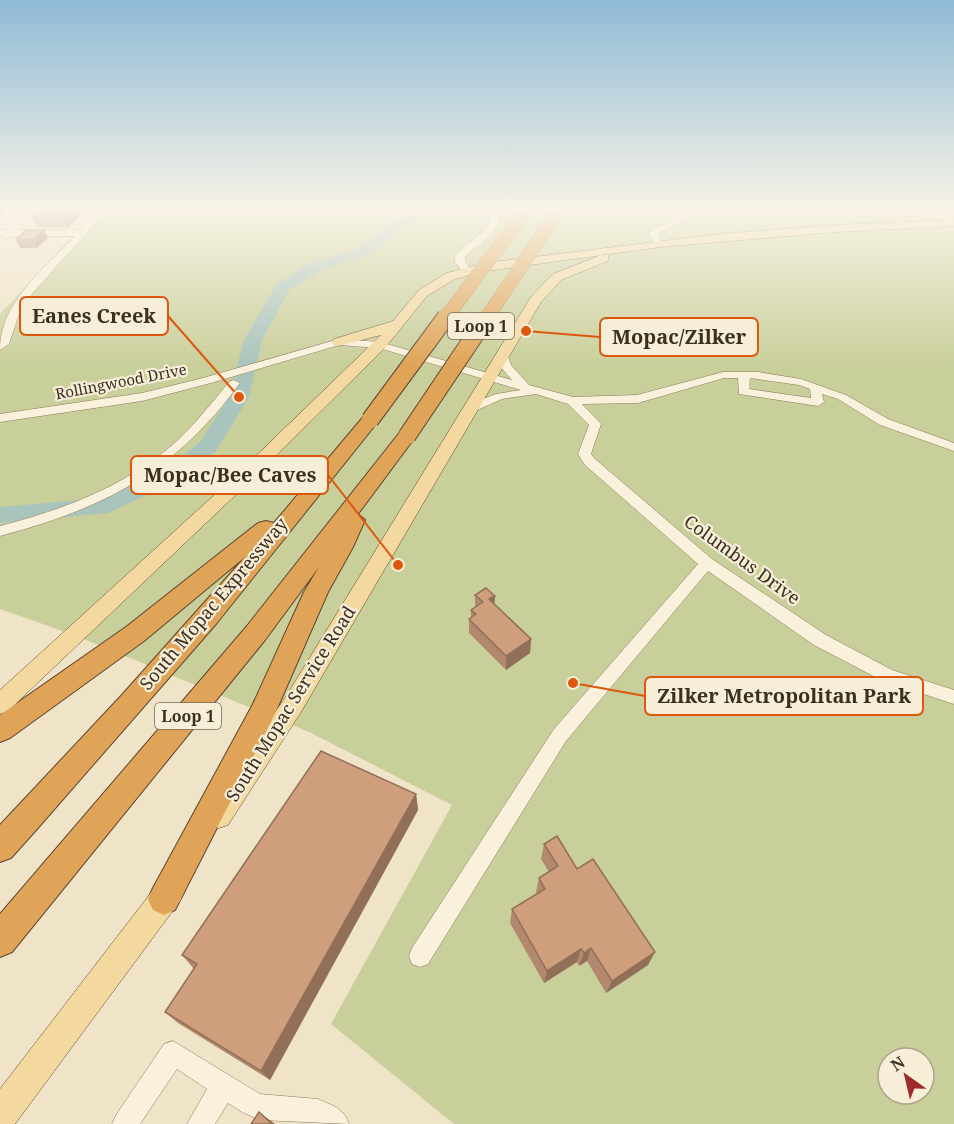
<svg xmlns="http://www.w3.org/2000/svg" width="954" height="1124" viewBox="0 0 954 1124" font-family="'Noto Serif',serif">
  <rect width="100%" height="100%" fill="#f0e4c8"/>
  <path fill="#c9cf9b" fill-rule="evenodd" d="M98,209H954V1124H454L331,1024L452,805L309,732L74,635L0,609V314ZM888,1058H924V1094H888Z"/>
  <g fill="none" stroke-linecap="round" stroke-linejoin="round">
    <path fill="#a9c4bc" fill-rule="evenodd" d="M415,209H431L365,256L324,269L290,289L262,340L249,397L216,451L184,477L108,513L0,523V507L104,498L168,467L200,442L229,397L244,340L277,283L312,263L355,250Z"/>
    <g stroke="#8d765c" stroke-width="1">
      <path id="minor" d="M29,209H38L17,230H80L99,209H108L22,305L9,344L0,350C0,302 45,268 75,236H11L6,239L0,236V230H7Z
        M494,209H502C500,232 481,243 465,256V261L471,271L463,273L455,261V255L487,228Z
        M697,209H708L659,233L658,234L663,244L656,246L649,234L653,229Z
        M909,209H922L954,218V224Z
        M339,339L380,342L512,380L500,366L498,356L503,353L507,354L511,365L529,385L573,397L637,395L723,372H758L801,379L846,395L888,419L954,443V451L880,425L838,399L822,394L824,402L818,406L739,394L738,378H724L638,403L582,404L601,424L591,454L595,459L712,559L826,635L892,670L954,690V704L881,680L814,645L708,571L566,741L428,964L420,967L412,964L409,956L412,948L554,729L698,564L585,465L578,454L589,425L568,404L536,394L502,399L475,411H467V405L496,394L521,390L379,348L339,345L211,383L142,401L0,422V414L142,393L203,378ZM750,378L799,385L810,389L811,398L749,389Z
        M234,380L240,383C175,472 105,508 0,536V526C63,510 129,485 178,440C197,422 213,401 230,381Z
        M173,1041L260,1094L318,1099L336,1107L345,1115L349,1124L260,1120L242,1112L228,1103L215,1124H187L207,1089L177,1069L140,1124H112L116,1115L164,1044Z"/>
    </g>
    <g stroke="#5b4430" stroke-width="1">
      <path id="major" d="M954,220V226L836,232L661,247L486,271L455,279L427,296L385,348L245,486L8,711L0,714V690L233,478L381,335L339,346L334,345L332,342L334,339L393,321L419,290L447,273L485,263L719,234L836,225Z
        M604,254L608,255V261L561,280L541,302L301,712L228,825L219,828L210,825L206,816L210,807L285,698L531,297L553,274Z
        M170,877L180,881L184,891L180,901L15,1124H0V1089L160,881Z"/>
    </g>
    <g stroke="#5b4430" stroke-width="2">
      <path id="highway" d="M370,414L376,416L379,420L376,424L216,624L37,829L11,858L0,862V825L121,696L245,557L144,641L10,738L0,742V715L126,627L258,523L266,521L274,523L364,416Z
        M407,430L414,432L416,436L358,514L365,520L353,547L328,592L273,718L175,910L164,915L153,910L148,899L153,888L253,704L304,592L319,567L265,640L12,952L0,957V914L247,626L400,432Z"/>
    </g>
    <use href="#minor" fill="#faf1dc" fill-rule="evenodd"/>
    <use href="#major" fill="#f3d9a0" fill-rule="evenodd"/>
    <use href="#highway" fill="#e0a458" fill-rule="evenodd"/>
    <g stroke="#5b4430" stroke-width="14" stroke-linecap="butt">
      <path id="highway-bridge-far1" d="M445,319L526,210
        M486,319L554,217"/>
    </g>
    <g stroke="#5b4430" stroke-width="19" stroke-linecap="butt">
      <path id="highway-bridge" d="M370,420L446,317
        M407,436L487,317"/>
    </g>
    <use href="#highway-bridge-far1" stroke="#e0a458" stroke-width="14"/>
    <use href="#highway-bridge" stroke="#e0a458" stroke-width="17"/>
  </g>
  <path fill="#b2896c" d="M42,209H85L68,228L36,227L32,218Z
    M48,238L37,248H20L16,240Z
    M475,595L495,596L494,604L531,639L530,653L506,670L469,633V619L471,617V610L475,607Z
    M416,794L418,810L270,1080L178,1023L165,1012L194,969L182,955Z
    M544,844L577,869L648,965L606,993L587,961L579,966L577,962L544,983L510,923L512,909L537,894L536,892L539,878L549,872L541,859Z"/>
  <path fill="#916f58" d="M0,209H9L0,216Z
    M72,209H85L68,228L64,218Z
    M44,230L48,238L37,248L34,240Z
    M495,596L494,611L489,599Z
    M531,639L530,653L506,670V656Z
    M416,794L418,810L270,1080L261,1071Z
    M591,948L587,961L579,966L584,953Z
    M581,949L577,962L544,983L547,971Z
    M655,952L648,965L606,993L612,981Z
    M259,1112L275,1124H272Z"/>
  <path fill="#cf9f7d" stroke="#916f58" stroke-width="1.5" d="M42,209H72L64,218H32Z
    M26,230H44L34,240H16Z
    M486,588L495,596L489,599L531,639L506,656L469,619L476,614L471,610L483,602L475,595Z
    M321,751L416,794L261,1071L165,1012L197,964L182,955Z
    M557,836L577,869L593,859L655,952L612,981L591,948L584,953L581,949L547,971L512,909L545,889L539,878L558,866L544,844Z
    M259,1112L272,1124H251Z"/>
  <linearGradient id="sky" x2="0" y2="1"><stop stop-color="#8fbad6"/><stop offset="0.57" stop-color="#f8f3e6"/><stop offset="1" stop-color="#f8f3e6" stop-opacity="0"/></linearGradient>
  <rect width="954" height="366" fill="url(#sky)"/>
  <g text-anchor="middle" stroke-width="4.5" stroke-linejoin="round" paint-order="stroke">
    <g font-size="15" fill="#3d2e20" stroke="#f7eed8">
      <text transform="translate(121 382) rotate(-11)" y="5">Rollingwood Drive</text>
    </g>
    <g fill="#f7eed8" stroke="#756857" stroke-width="1.5">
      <rect x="448" y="313" width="66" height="26" rx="4.5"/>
      <rect x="155" y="703" width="66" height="26" rx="4.5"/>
    </g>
    <g font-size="16" font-weight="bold" fill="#3d2e20">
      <text x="481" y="332">Loop 1</text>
      <text x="188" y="722">Loop 1</text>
    </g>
    <g font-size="18" fill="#3d2e20" stroke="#f7eed8">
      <text transform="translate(742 560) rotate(36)" y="6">Columbus Drive</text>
      <text transform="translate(214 604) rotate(-50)" y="6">South Mopac Expressway</text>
      <text transform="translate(291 704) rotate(-58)" y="6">South Mopac Service Road</text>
    </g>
  </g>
  <path fill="none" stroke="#df570d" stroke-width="2" d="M239 397L168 316M526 331L600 337M398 565L328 475M573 683L645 696"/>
  <g fill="#df570d" stroke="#f7eed8" stroke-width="2">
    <circle cx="239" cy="397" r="6"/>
    <circle cx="526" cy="331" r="6"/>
    <circle cx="398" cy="565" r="6"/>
    <circle cx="573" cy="683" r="6"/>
  </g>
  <g fill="#f7eed8" stroke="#df570d" stroke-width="2">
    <rect x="20" y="297" width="148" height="38" rx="6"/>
    <rect x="600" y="318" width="158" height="38" rx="6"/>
    <rect x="131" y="456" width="197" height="38" rx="6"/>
    <rect x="645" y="677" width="278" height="38" rx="6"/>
  </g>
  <g font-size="20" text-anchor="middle" font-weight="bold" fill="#3d2e20">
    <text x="94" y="323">Eanes Creek</text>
    <text x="679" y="344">Mopac/Zilker</text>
    <text x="230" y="482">Mopac/Bee Caves</text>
    <text x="784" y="703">Zilker Metropolitan Park</text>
  </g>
  <g transform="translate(906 1076) rotate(326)"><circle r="28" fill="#f7eed8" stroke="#ada18e" stroke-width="1.5"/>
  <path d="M0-4.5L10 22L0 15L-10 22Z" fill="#9e2a2b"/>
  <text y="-9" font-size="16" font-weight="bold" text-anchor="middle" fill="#3d2e20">N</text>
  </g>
</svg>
